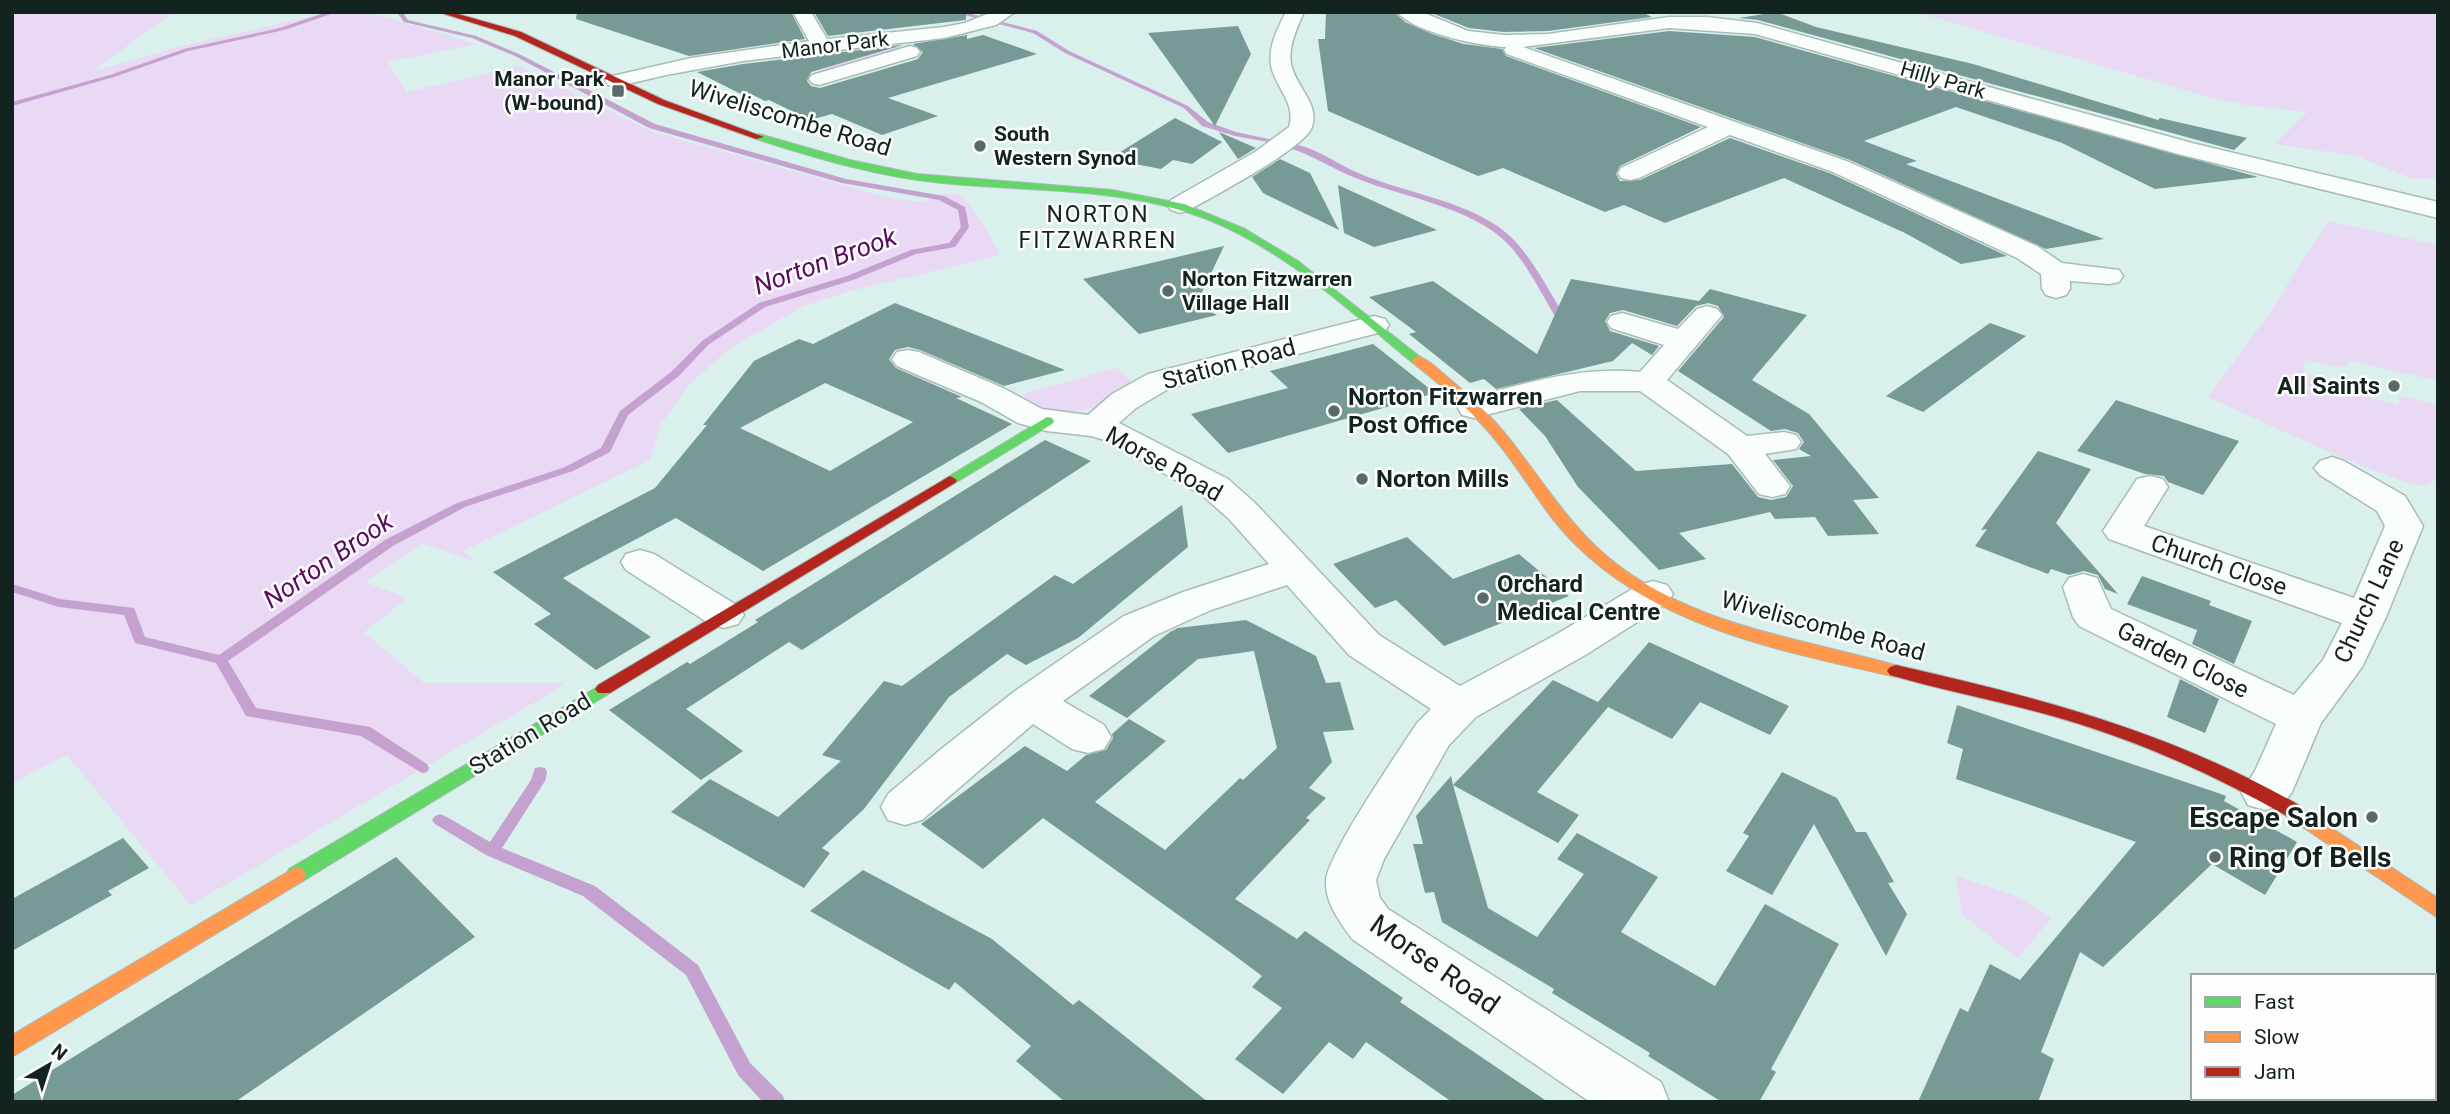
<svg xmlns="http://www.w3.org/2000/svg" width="2450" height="1114" viewBox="0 0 2450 1114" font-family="Roboto,sans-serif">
  <rect width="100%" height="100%" fill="#d9f0ed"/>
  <path fill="#e9d9f4" d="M12,12H174L91,72L181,46L330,12H368L476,44L388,62L407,92L520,66L650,131L889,198L924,202L942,193L962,195L986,229L1000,255L850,291L804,306L730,348L688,386L661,424L650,460L463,551L477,562L423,544L365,582L407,598L362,634L368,635L424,683H561L564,685L191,905L67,755L12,783Z
    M1916,12H2438V178L2413,179L2356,156L2275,144L2307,112L2245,105L2202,95Z
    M897,43L904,50L830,71L810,70L792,60L796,55Z
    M2328,221L2438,245V381L2348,360L2347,367L2337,365V367L2305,360L2303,373L2369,390V398L2399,405V396L2438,405V479C2433,481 2427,484 2423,485C2401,488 2240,411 2208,397L2269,314Z
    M1117,368L1132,382C1112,411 1046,426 1023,394Z
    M1956,876L2013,895L2052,917L2018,958L1962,915Z"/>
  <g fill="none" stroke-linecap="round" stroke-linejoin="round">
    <path fill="#c5a1cf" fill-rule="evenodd" d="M327,12H337L284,30L188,51L114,77L12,106V102L110,75L184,49L280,28Z
      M393,12L403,13L408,20L476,36L519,54L655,124L846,179L944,196L965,207L969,227L955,247L916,254L853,280L765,307L708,345L679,376L628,415L610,452L573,471L465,507L393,546L228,661L256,708L370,727L427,764L429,768L427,772L422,773L361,736L246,716L216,663L135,643L124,615L59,607L12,592V584L60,599L134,608L145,637L219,655L385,540L457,503L565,467L601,448L620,411L671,372L702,341L759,303L847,276L911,250L949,243L961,227L958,210L939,200L842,183L649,128L515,56L472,38L404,22L399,15Z
      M953,12H964L1037,31L1069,51L1188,106L1208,122L1236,132L1278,141L1274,143L1235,136L1202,126L1184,108L1065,53L1033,33Z
      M1289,144C1312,144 1341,167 1363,175C1409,194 1479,203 1514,240C1537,265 1552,297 1570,325L1568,327H1562C1543,299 1530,266 1506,242C1470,207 1403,197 1358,179C1334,170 1313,155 1289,148Z
      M540,767L545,768L547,772L545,781L502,848L595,886L698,965L750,1063L783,1096L785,1102H763L738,1075L686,975L583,896L486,855L435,824L432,820L435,816L440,814L445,816L490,842L531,780L535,768Z"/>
  </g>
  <path fill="#789a97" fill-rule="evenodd" d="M577,12H791L805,39L689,56L576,19Z
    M814,12H966V20L828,36Z
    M1326,12H1394L1405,22L1432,34L1464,44L1502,49L1506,56L1701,127L1620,166L1616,174L1620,181L1640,180L1730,138L1832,174L2007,256L1961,264L1905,233L1784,178L1665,223L1624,205L1605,212L1503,168L1478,176L1328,111L1318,39H1325Z
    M1429,12H1642L1652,17L1548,31L1504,32L1469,28Z
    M1776,12L1816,27L1973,64L2158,120L2160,118L2247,138L2234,150L1758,20L1739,18Z
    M1238,26L1251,54L1215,126L1148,33Z
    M1669,31L1755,37L2258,177L2155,189L2062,143L1956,107L1864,141L1917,161L1906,164L2104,239L2046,249L1850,160L1534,48Z
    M967,35V39L983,35L1037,54L888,98L938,116L882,135L832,114L810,120L769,100L765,101L753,95L747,97L697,72L743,64L903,45L811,72L807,81L811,86L820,88L918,59L923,52L913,44Z
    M1175,118L1222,142L1192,164L1173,160L1161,169L1109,159Z
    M1219,132L1256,148L1238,159Z
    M1280,159L1310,173L1339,230L1263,193L1252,177Z
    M1338,185L1437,230L1374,247L1344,233Z
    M1224,246L1196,305L1217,315L1139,334L1083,279Z
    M1571,279L1699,301L1710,289L1807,315L1752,380L1809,414L1879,498L1853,500L1879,534L1828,536L1815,517L1775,519L1770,512L1679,533L1706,559L1659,570L1578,487L1545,436L1519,409L1557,400L1636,471L1732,464L1758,497L1771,500L1786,497L1793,486L1773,460L1811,456L1799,449L1804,442L1798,433L1785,429L1771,431L1678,371L1724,317L1718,306L1708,303L1696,306L1677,326L1623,310L1610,313L1605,321L1610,331L1659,346L1652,355L1632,343L1613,361L1496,389L1484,379L1470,383L1409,334L1416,332L1369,297L1433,281L1537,354Z
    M895,303L1065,370L1004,386L920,350L908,347L895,350L889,359L896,368L962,397L956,398L1012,424L763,571L676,518L563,578L651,637L596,670L534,624L551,614L493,572L655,488L707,425H703L754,361L799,339L813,344ZM825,383L913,422L830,471L740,428Z
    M1990,323L2026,336L1923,412L1886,396Z
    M1373,344L1435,393L1228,453L1191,414L1288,388L1270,371Z
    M2116,400L2239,441L2203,495L2168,482L2164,476L2145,474L2077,451Z
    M1045,440L1091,461L802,650L789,642L686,709L743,751L701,780L609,710L687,662L690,664L758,622L755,620Z
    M2038,451L2091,469L2056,523L2118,594L2105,589L2098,575L2084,571L2069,575L2051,569L2048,574L1975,546L1987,529L1981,530Z
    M1182,505L1188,547L1078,638L1026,665L1007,654L949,697L864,809L822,848L830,853L804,888L671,812L710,779L778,817L841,761L822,755L884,681L902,686L1055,575L1073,584Z
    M1407,537L1453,579L1519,554L1569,596L1444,646L1396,600L1375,608L1333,564Z
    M2142,576L2211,601L2209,605L2252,621L2234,664L2192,644L2199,625L2197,630L2127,604Z
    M1246,620L1316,656L1326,683L1340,682L1354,730L1323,732L1332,762L1309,788L1326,798L1306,818L1310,820L1235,899L1297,939L1305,931L1403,998L1400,1002L1548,1102H1452L1366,1042L1353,1059L1329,1042L1283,1094L1235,1059L1282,1008L1252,987L1262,976L1230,952L1043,818L983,869L921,824L1025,746L1067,771L1086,755L1106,750L1113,738L1112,734L1129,719L1166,741L1095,802L1165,850L1240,778L1243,780L1277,748L1254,651L1198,659L1127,718L1089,696L1170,632L1178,628Z
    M1649,642L1789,706L1770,735L1700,702L1672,739L1608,707L1537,792L1579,815L1558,843L1453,785L1488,908L1537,937L1584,874L1557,859L1577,833L1658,877L1621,932L1715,986L1765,904L1839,944L1771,1069L1776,1072L1759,1102H1722L1648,1056L1650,1053L1552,993L1554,989L1442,922L1434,892L1425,893L1413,844H1423L1416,816L1451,776L1453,785L1553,680L1598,702Z
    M2180,679L2219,699L2205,733L2167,717Z
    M1957,705L2221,794L2226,796L2224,801L2297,842L2265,895L2212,864L2103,967L2080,952L2041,1052L2054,1059L2038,1102H1918L1960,1008L1968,1012L1990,964L2020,980L2136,842L1956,779L1963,749L1947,743Z
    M1782,772L1837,798L1856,832H1866L1894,882L1888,883L1907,914L1886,956L1814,824L1772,895L1726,871L1749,836L1743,833Z
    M123,838L149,868L108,891L112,895L12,951V899Z
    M396,857L475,937L235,1102H12V1095Z
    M863,870L992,939L1073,1005L1079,1000L1208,1102H1065L1016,1061L1031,1046L955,982L949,990L810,911Z"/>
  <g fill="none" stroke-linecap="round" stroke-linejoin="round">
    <g stroke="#a9bbb8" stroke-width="3">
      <path id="street" d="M793,12H811L827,39L944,27L965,23L992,12H1015L996,25L944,38L743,61L666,75L615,87L608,85L605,81L608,77L691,58L809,41Z
        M1286,12H1304C1297,28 1288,46 1291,64C1295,86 1322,106 1311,129C1301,150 1212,197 1189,210L1180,213L1171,210L1167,205L1171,200L1255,152L1289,127C1297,103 1274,86 1271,65C1268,46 1278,28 1286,12Z
        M1397,12H1422L1468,31L1504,35L1548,34L1669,17H1707L1757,23L2192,143L2438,202V218L2178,154L1755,34L1669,28L1523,47L1849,162L2037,246L2062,263L2119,270L2123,276L2119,282L2109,284L2070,281V289L2066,295L2056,298L2046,295L2042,289L2041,274L2017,258L1833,172L1730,135L1639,178L1630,180L1621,178L1618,173L1621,168L1708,127L1507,54L1504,50L1506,47C1480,46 1415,33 1397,12Z
        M910,46L917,48L920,52L917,56L819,85L812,83L809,79L812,75Z
        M1707,306L1717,309L1722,315L1667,380L1747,436L1784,432L1796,435L1801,442L1796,449L1765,454L1790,486L1785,494L1772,497L1759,494L1728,454L1640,391H1580L1474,418L1462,415L1458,408L1462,401C1521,384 1578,366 1640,372L1664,345L1611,328L1607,322L1611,316L1622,313L1678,329L1697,309Z
        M1374,316L1385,319L1389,325L1385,331L1170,388L1136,408L1119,423L1228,479L1255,503L1379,635L1460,686L1557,634L1639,585L1653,581L1667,585L1673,594L1667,603L1587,654L1476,717L1449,745L1384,859L1376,880L1380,898L1388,909L1661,1082L1669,1102H1590L1352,939C1340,922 1325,903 1326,881C1327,855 1399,751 1417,723L1431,709L1349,655L1287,585L1211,610L1154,636L1063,701L1104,725L1111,737L1104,749L1088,753L1072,749L1033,724L922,820L905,825L888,820L881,807L888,794L940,750L1015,691L1124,616L1183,592L1269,564L1229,519L1202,495L1105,440L1091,436L1047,431L1018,423L981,402L897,366L892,359L897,352L908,350L919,352L1003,388L1042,409L1088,415L1112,394L1148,374Z
        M2332,457L2344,461L2405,496L2423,526L2386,617L2362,667L2321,723L2292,792L2282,805L2265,810L2248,805L2241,792L2255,771L2276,724L2079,626L2073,617L2063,587L2069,578L2083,574L2097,578L2111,609L2294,695L2323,660L2342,623L2109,539L2103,531L2137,479L2150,476L2163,479L2168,487L2144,526L2354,598L2385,526L2377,511L2320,475L2314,468L2320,461Z
        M640,550L654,554L738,606L744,615L738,624L724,628L710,624L626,570L621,562L626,554Z"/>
    </g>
    <g stroke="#a9bbb8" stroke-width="2">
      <path id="fast" d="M759,134L850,160L917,174L1112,190L1184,204L1245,229L1298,261L1424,360L1418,364L1413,363C1350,311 1286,251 1209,220C1124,186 1031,192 942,183C878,177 816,158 756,139V135Z
        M1047,417L1052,418L1054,421L1052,424L955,483L950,484L943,480Z
        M604,683L610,685L613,689L610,693L303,881L296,883L289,881L286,875L289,869Z"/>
    </g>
    <g stroke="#a9bbb8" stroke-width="2">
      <path id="slow" d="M1418,356C1430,360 1442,373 1452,381C1472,398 1492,417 1508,437C1544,482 1572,531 1619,566C1702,628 1805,639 1902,667L1905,671L1902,675L1896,677C1783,651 1661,629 1576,545C1545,515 1525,476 1498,443C1474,413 1444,387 1413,363L1412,360Z
        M2292,802L2438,898V918L2285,815L2282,810L2285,805Z
        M296,867L303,869L306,875L303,881L12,1057V1035Z"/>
    </g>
    <g stroke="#a9bbb8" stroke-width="2">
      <path id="jam" d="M438,12H451L521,32L664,100L764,137L756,139L658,104L515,36Z
        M950,476L957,480L955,483L610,693H598L595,689L598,685Z
        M1896,665C2041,698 2168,731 2299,805L2302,810L2299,815L2292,818L2285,815C2209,772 2130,737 2045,714C1994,700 1941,690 1890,675L1887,671L1890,667Z"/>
    </g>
    <use href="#street" fill="#f9fdfc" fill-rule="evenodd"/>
    <use href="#fast" fill="#63d668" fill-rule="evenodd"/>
    <use href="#slow" fill="#ff974d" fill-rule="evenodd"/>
    <use href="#jam" fill="#b3261e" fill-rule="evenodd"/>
  </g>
  <g fill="#586b68" stroke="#fdfdfd" stroke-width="2.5">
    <rect x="611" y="84" width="14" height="14" rx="3.5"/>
    <circle cx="980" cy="146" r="7"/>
    <circle cx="1168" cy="291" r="7"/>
    <circle cx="2394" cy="386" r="7"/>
    <circle cx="1334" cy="411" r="7"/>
    <circle cx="1362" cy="479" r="7"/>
    <circle cx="1483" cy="598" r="7"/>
    <circle cx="2372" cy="817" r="7"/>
    <circle cx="2215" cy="857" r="7"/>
  </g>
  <g text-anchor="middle" stroke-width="5" stroke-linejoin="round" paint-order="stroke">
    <g font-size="21" fill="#132320" stroke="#fdfdfd">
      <text transform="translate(835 45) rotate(-7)" y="7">Manor Park</text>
      <text transform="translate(1943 80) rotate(16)" y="7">Hilly Park</text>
    </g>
    <g font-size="21" font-weight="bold" fill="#132320" stroke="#fdfdfd" text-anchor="start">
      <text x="604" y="86" text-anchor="end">Manor Park<tspan x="604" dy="24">(W-bound)</tspan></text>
      <text x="994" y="141">South<tspan x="994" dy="24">Western Synod</tspan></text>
      <text x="1182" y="286">Norton Fitzwarren<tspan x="1182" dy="24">Village Hall</tspan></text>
    </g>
    <g font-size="23" letter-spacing="2" fill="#132320" stroke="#fdfdfd">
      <text x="1098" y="222">NORTON<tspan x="1098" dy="26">FITZWARREN</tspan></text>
    </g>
    <g font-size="24" fill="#132320" stroke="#fdfdfd">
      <text transform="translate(790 118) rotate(17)" y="8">Wiveliscombe Road</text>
      <text transform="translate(1229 364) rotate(-15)" y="8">Station Road</text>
      <text transform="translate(1164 464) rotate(29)" y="8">Morse Road</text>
      <text transform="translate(2219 565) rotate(19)" y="8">Church Close</text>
      <text transform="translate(2369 601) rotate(-65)" y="8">Church Lane</text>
      <text transform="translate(1823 626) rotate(15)" y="8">Wiveliscombe Road</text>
      <text transform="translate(2183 660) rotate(26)" y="8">Garden Close</text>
      <text transform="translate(530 734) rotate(-31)" y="8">Station Road</text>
    </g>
    <g font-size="24" font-weight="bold" fill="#132320" stroke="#fdfdfd" text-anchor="start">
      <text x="2380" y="394" text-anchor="end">All Saints</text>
      <text x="1348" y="405">Norton Fitzwarren<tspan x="1348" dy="28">Post Office</tspan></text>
      <text x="1376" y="487">Norton Mills</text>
      <text x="1497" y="592">Orchard<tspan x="1497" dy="28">Medical Centre</tspan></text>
    </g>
    <g font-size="26" font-style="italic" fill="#580b60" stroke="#fdfdfd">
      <text transform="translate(825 261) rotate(-20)" y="9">Norton Brook</text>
      <text transform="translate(328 560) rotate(-34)" y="9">Norton Brook</text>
    </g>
    <g font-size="28" font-weight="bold" fill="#132320" stroke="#fdfdfd" text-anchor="end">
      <text x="2358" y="827">Escape Salon</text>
      <text x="2229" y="867" text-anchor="start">Ring Of Bells</text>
    </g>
    <g font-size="28" fill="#132320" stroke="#fdfdfd">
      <text transform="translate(1435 964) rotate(35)" y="10">Morse Road</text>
    </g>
  </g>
  <rect width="2450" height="1114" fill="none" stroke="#132320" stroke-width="28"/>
  <rect x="2191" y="974" width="245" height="126" fill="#fdfdfd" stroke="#9fa6a5" stroke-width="2"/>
  <rect x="2205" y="997" width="35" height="10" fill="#63d668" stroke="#9fa6a5" stroke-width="2"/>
  <text x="2254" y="1009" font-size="21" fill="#132320">Fast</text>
  <rect x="2205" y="1032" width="35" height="10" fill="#ff974d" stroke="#9fa6a5" stroke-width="2"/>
  <text x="2254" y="1044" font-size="21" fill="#132320">Slow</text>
  <rect x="2205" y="1067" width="35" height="10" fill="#b3261e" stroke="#9fa6a5" stroke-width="2"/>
  <text x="2254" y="1079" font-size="21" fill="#132320">Jam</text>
  <g transform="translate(49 1065) rotate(39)" stroke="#fdfdfd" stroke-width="5" paint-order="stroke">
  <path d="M0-5L12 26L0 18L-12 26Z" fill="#132320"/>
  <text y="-10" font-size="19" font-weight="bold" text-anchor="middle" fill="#132320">N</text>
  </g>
</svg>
